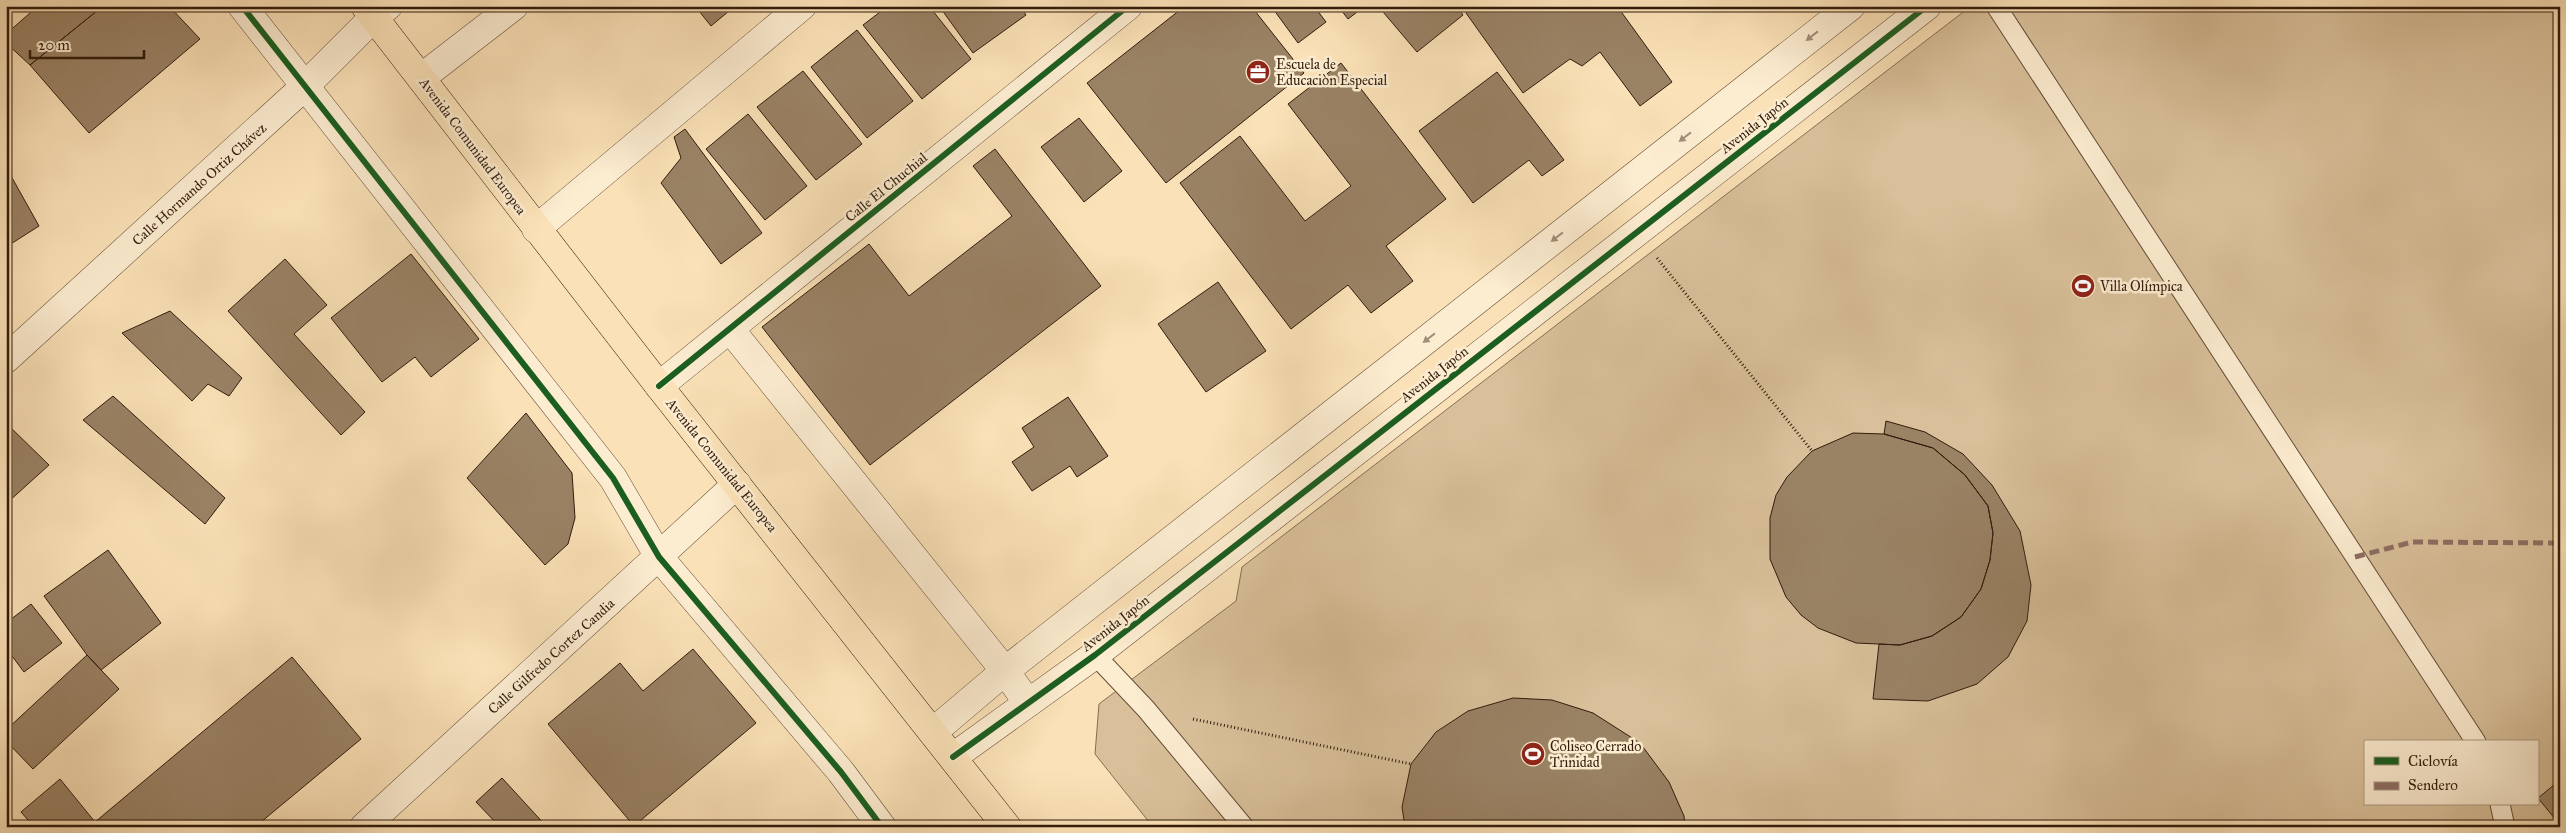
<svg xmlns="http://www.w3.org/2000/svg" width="2566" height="833" viewBox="0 0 2566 833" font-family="'IM FELL Great Primer',serif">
  <rect width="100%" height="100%" fill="#fbe1b7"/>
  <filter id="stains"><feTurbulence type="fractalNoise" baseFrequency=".004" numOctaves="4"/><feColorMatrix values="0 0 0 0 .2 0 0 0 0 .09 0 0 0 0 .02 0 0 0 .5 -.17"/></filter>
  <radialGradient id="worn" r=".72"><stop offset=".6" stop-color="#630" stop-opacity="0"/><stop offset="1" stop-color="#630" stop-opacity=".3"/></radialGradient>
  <path fill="#d9c09a" stroke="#856e53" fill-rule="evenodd" d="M1971,6H2560V827H1153L1095,754L1099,704L1236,601L1242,567ZM2365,742H2537V804H2365Z"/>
  <path fill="#9a8265" stroke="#311c0c" d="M38,6H103L30,65L6,43V34Z
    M103,6H169L200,39L89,133L30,65Z
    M695,6H735L711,26Z
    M888,6H929L971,59L922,99L863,25Z
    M939,6H1020L1026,15L973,53Z
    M1185,6H1251L1304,73L1166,183L1087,83Z
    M1271,6H1314L1326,22L1298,43Z
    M1338,6H1365L1348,19Z
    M1378,6H1456L1463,15L1417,52Z
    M1476,6H1617L1672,82L1640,106L1600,52L1582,66L1570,59L1523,93L1466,13Z
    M857,30L913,101L867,138L811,67Z
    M1341,63L1446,199L1386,246L1413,281L1371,313L1348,285L1291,329L1180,183L1240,136L1305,221L1351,186L1288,104Z
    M803,71L862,144L816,180L757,107Z
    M1497,72L1564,160L1542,176L1529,160L1473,203L1419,131Z
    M748,114L807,186L765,220L706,149Z
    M1079,118L1122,171L1084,202L1041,147Z
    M685,129L762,233L721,264L661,183L681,158L674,137Z
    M995,149L1101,286L870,465L762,327L869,244L909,296L1012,216L973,166Z
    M6,167L39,226L6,247Z
    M411,254L479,339L431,377L415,357L382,382L331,318Z
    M285,259L327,305L294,334L365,412L341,435L228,311Z
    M1218,282L1266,351L1206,392L1158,324Z
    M170,311L242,378L229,396L208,384L192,401L122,333Z
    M113,396L225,498L205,524L83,420Z
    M1068,397L1108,456L1077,477L1070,466L1032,491L1012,462L1034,447L1022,428Z
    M526,413L572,473L575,518L568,544L545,565L467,478Z
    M1886,421L1925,432L1963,454L1992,485L2020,531L2031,585L2027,621L2008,657L1977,684L1928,701L1873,699L1879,644L1900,645L1932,636L1961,617L1981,589L1990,560L1993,533L1988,506L1965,475L1933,448L1884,434Z
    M7,424L49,465L7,503L6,502Z
    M1853,433L1884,434L1933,448L1965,475L1988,506L1993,533L1990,560L1981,589L1961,617L1932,636L1900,645L1856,643L1818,628L1801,615L1786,597L1770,559V518L1776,495L1787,477L1812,451Z
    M108,550L161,623L101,670L87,655L44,596Z
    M31,604L62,643L24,672L6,648V623Z
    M693,649L756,723L634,826L548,724L620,663L643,691Z
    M87,655L119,689L33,769L6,741V730Z
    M292,657L361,739L255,827H34L21,812L60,779L95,822Z
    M1513,698L1552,700L1593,713L1640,743L1669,782L1684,816L1685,827H1405L1402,807L1411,764L1436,732L1468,711Z
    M502,778L547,827H500L476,802Z
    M2560,780V825L2538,798Z"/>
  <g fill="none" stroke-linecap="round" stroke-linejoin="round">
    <g stroke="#644d37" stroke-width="21">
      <path id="service" d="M1996,6L2476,742
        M1095,655L1146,709L1244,827
        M2500,804L2505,827"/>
    </g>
    <g stroke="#644d37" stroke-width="29">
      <path id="minor" d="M242,6L613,478L659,557L841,772L882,827
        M421,78L514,6
        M536,229L802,6
        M730,329L1005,671L1028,703
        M6,359L304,87L374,17L388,6
        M659,386L1128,6
        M364,827L737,484"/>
    </g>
    <g stroke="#644d37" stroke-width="29">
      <path id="tertiary" d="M933,732L1005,671L1851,6
        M953,757L1095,655L1927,6"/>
    </g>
    <g stroke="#311c0c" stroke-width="29">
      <path id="trunk" d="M365,6L659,386L1007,827"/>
    </g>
    <path stroke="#311c0c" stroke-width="3" stroke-dasharray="1 2.5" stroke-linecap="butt" d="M1657,258L1812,451
      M1193,719L1411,764"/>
    <use href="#service" stroke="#fcecd0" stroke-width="19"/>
    <use href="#minor" stroke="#fcecd0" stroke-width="28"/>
    <use href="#tertiary" stroke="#fcecd0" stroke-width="28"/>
    <use href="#trunk" stroke="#fbe1b7" stroke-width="28"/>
    <path stroke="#8d6e63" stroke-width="5" stroke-dasharray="10 5" stroke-linecap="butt" d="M2355,557L2412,542L2560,543"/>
    <g stroke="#fcecd0" stroke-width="9">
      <path id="cycleway" d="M242,6L613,478L659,557L841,772L882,827
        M659,386L1128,6
        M953,757L1095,655L1927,6"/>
    </g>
    <use href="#cycleway" stroke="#1b5e20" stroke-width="6"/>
  </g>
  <defs><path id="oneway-solid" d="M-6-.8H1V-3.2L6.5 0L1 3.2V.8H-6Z" transform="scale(1.25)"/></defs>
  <g fill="#a18e78">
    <use href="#oneway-solid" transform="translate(1812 36) rotate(142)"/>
    <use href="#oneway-solid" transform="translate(1685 137) rotate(142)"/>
    <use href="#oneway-solid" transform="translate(1557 237) rotate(142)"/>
    <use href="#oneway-solid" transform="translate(1429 338) rotate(142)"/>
  </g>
  <defs>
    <g id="office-disc" transform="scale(1.25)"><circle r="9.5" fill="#8f2418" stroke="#fcecd0"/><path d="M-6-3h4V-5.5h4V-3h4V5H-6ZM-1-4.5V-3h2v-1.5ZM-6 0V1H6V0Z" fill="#fff"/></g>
    <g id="stadium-disc" transform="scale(1.25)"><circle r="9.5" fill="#8f2418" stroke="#fcecd0"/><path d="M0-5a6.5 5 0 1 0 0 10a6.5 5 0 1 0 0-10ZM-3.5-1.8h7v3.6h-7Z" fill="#fff"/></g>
  </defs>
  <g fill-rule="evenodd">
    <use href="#office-disc" x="1258" y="72"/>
    <use href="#stadium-disc" x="2083" y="286"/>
    <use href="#stadium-disc" x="1533" y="754"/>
  </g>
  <g text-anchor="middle" stroke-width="5" stroke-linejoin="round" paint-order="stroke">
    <g font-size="14" fill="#311c0c" stroke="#fcecd0" text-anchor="start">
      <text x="1276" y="69">Escuela de<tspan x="1276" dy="16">Educaciòn Especial</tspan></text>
      <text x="2100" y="291">Villa Olímpica</text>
      <text x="1550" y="751">Coliseo Cerrado<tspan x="1550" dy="16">Trinidad</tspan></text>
    </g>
    <g font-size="14" fill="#311c0c" stroke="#fcecd0">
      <text transform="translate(1754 125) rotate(-38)" y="5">Avenida Japón</text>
      <text transform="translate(473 146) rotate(53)" y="5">Avenida Comunidad Europea</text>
      <text transform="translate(199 184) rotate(-42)" y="5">Calle Hormando Ortiz Chávez</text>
      <text transform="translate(886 187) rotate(-39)" y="5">Calle El Chuchial</text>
      <text transform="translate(1434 374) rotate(-38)" y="5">Avenida Japón</text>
      <text transform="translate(722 465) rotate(51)" y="5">Avenida Comunidad Europea</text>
      <text transform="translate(1115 623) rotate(-38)" y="5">Avenida Japón</text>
      <text transform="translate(551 656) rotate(-42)" y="5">Calle Gilfredo Cortez Candia</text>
    </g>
  </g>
  <rect width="2566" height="833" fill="none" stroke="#fbe1b7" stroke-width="25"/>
  <rect x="8" y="8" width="2551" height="818" fill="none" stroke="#311c0c" stroke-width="2.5"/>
  <rect x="12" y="12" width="2541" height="808" fill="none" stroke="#311c0c"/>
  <rect x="2364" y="740" width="175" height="65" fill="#fcecd0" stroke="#ab9982"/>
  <rect x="2374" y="757" width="25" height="8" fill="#1b5e20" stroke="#ab9982"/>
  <text x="2408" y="766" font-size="15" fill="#311c0c">Ciclovía</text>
  <rect x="2374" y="782" width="25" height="8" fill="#8d6e63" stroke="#ab9982"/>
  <text x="2408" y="790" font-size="15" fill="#311c0c">Sendero</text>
  <path d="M30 50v8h114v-8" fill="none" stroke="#311c0c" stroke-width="2.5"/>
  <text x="38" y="50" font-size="15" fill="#311c0c" stroke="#fcecd0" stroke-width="4" paint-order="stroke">20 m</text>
  <rect width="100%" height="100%" filter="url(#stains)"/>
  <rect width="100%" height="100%" fill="url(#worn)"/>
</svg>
